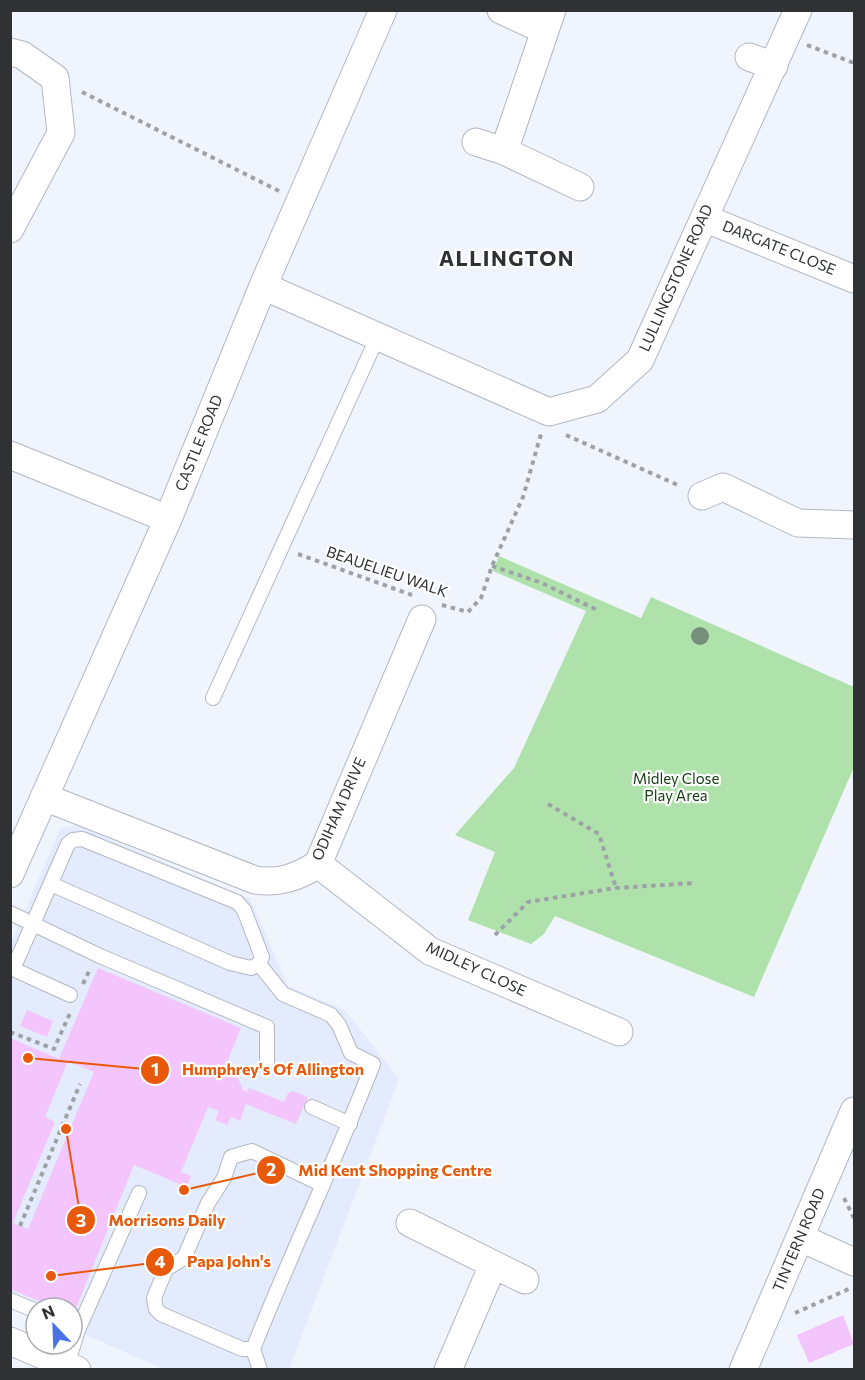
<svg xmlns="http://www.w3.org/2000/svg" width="865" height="1380" viewBox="0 0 865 1380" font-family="Commissioner,sans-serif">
  <rect width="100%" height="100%" fill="#f0f4fd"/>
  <path fill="#e3ebfd" d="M76,825L250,899L288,986L345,1010L399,1079L289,1369H164L72,1329V1308H36L11,1301V943L60,829Z"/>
  <path fill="#afe1ab" d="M499,556L641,618L651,597L854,687V767L754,997L555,916L544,934L531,944L468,920L495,852L455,835L514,768L586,611L493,571Z"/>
  <path fill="#f4c4fc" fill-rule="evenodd" d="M98,968L241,1028L226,1064L229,1071L234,1069L243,1090L247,1092L249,1088L284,1102L288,1093L293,1091L308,1097L296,1124L246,1104L240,1121L231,1117L227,1125L215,1120L219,1111L208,1107L181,1172L191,1176L187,1187L134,1165L76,1308L65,1304L63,1308H55L13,1290L10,1295V1038L59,1059ZM68,1061L94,1072L28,1229L13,1223L55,1122L45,1117Z
    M27,1010L53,1021L47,1037L20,1026Z
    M843,1315L854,1344L809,1363L797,1335Z"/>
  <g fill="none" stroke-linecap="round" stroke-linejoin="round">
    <g stroke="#b2b7c1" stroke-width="16">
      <path id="lane" d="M213,698L378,336
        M51,884L230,963L251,968L259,964L262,957L244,910L237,902L82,839L73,840L68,844L13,969L70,995
        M10,913L100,956L267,1027V1064
        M259,964L283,994L331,1015L339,1025L351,1053L373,1064C336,1160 291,1253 253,1349L260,1370
        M312,1107L350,1124
        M10,1300L36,1311
        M78,1330L139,1193
        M253,1349H242L161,1314L156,1309L154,1298L166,1269L184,1258L208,1203L224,1178L231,1157L252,1151L323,1185
        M67,1366L78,1330L72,1328"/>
    </g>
    <g stroke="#b2b7c1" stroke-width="29">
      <path id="street" d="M501,10L544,30
        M10,52L22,55L55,78L61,133L10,229
        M749,57L774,66
        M476,142L504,151L580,187
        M504,151L552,10
        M704,218L854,279
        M263,286L549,412L597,399L640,360L798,10
        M10,455L168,519
        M702,496L723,487L798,523L854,525
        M44,797L255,880C279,884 298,877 318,864L422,619
        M318,864L430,951L619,1032
        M10,874L168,519L263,286L383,10
        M410,1223L525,1280
        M801,1238L854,1262
        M10,1341L77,1370
        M448,1370L493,1265
        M743,1370L854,1111"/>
    </g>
    <path stroke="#9ea2a8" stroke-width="4" stroke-dasharray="4.5 4.5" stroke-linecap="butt" d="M807,45L854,63
      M82,92L279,191
      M566,435L680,486
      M298,554L412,595
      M492,566L542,583L597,610
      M442,605L468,612L481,598L492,566L523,497L541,434
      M548,804L599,834L616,888
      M495,935L528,902L616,888L695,883
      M83,984L90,969
      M10,1032L54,1049L70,1013
      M844,1198L854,1218
      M20,1226L80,1084
      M795,1313L851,1288"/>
    <use href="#lane" stroke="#fff" stroke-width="14"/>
    <use href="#street" stroke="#fff" stroke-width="27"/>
  </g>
  <circle fill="#758f7a" cx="700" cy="636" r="9"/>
  <g text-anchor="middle" stroke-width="4.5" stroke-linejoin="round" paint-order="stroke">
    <g font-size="15" fill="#2f3135" stroke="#fff">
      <text transform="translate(779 248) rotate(22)" y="5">DARGATE CLOSE</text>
      <text transform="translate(676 278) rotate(-66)" y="5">LULLINGSTONE ROAD</text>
      <text transform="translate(199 443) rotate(-68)" y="5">CASTLE ROAD</text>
      <text transform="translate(387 572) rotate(19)" y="5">BEAUELIEU WALK</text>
      <text transform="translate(339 809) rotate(-66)" y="5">ODIHAM DRIVE</text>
      <text transform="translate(476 969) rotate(25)" y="5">MIDLEY CLOSE</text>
      <text transform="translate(799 1240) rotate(-67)" y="5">TINTERN ROAD</text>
    </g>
    <g font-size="15" fill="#103c0f" stroke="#fff">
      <text x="676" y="784">Midley Close<tspan x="676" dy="17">Play Area</tspan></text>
    </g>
    <g font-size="21" font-weight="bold" letter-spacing="1.5" fill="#2f3135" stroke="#fff">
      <text x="507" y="266">ALLINGTON</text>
    </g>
  </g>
  <path fill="none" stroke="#e8590c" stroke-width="2" d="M28 1058L155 1070M184 1190L271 1170M66 1129L81 1220M51 1276L160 1262"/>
  <g fill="#e8590c" stroke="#fff" stroke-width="2">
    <circle cx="28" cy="1058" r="6"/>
    <circle cx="184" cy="1190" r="6"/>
    <circle cx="66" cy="1129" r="6"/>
    <circle cx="51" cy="1276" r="6"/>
    <circle cx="155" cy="1070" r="15"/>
    <circle cx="271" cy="1170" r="15"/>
    <circle cx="81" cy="1220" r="15"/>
    <circle cx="160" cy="1262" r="15"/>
  </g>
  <g font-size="18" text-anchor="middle" font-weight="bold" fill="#fff">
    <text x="155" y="1076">1</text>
    <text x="271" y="1176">2</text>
    <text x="81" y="1227">3</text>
    <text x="160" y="1268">4</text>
  </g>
  <g font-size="16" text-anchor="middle" font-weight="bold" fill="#e8590c" stroke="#fff" stroke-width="4.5" stroke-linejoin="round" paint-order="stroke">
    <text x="273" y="1075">Humphrey's Of Allington</text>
    <text x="395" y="1176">Mid Kent Shopping Centre</text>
    <text x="167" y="1226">Morrisons Daily</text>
    <text x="229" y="1267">Papa John's</text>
  </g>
  <rect width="865" height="1380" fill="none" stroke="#2f3135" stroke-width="24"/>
  <g transform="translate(54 1326) rotate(337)"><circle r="28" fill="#ffffff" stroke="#acadae" stroke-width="1.5"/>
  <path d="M0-4.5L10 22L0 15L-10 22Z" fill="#4972e5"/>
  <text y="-9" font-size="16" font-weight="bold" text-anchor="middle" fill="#2f3135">N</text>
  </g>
</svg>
